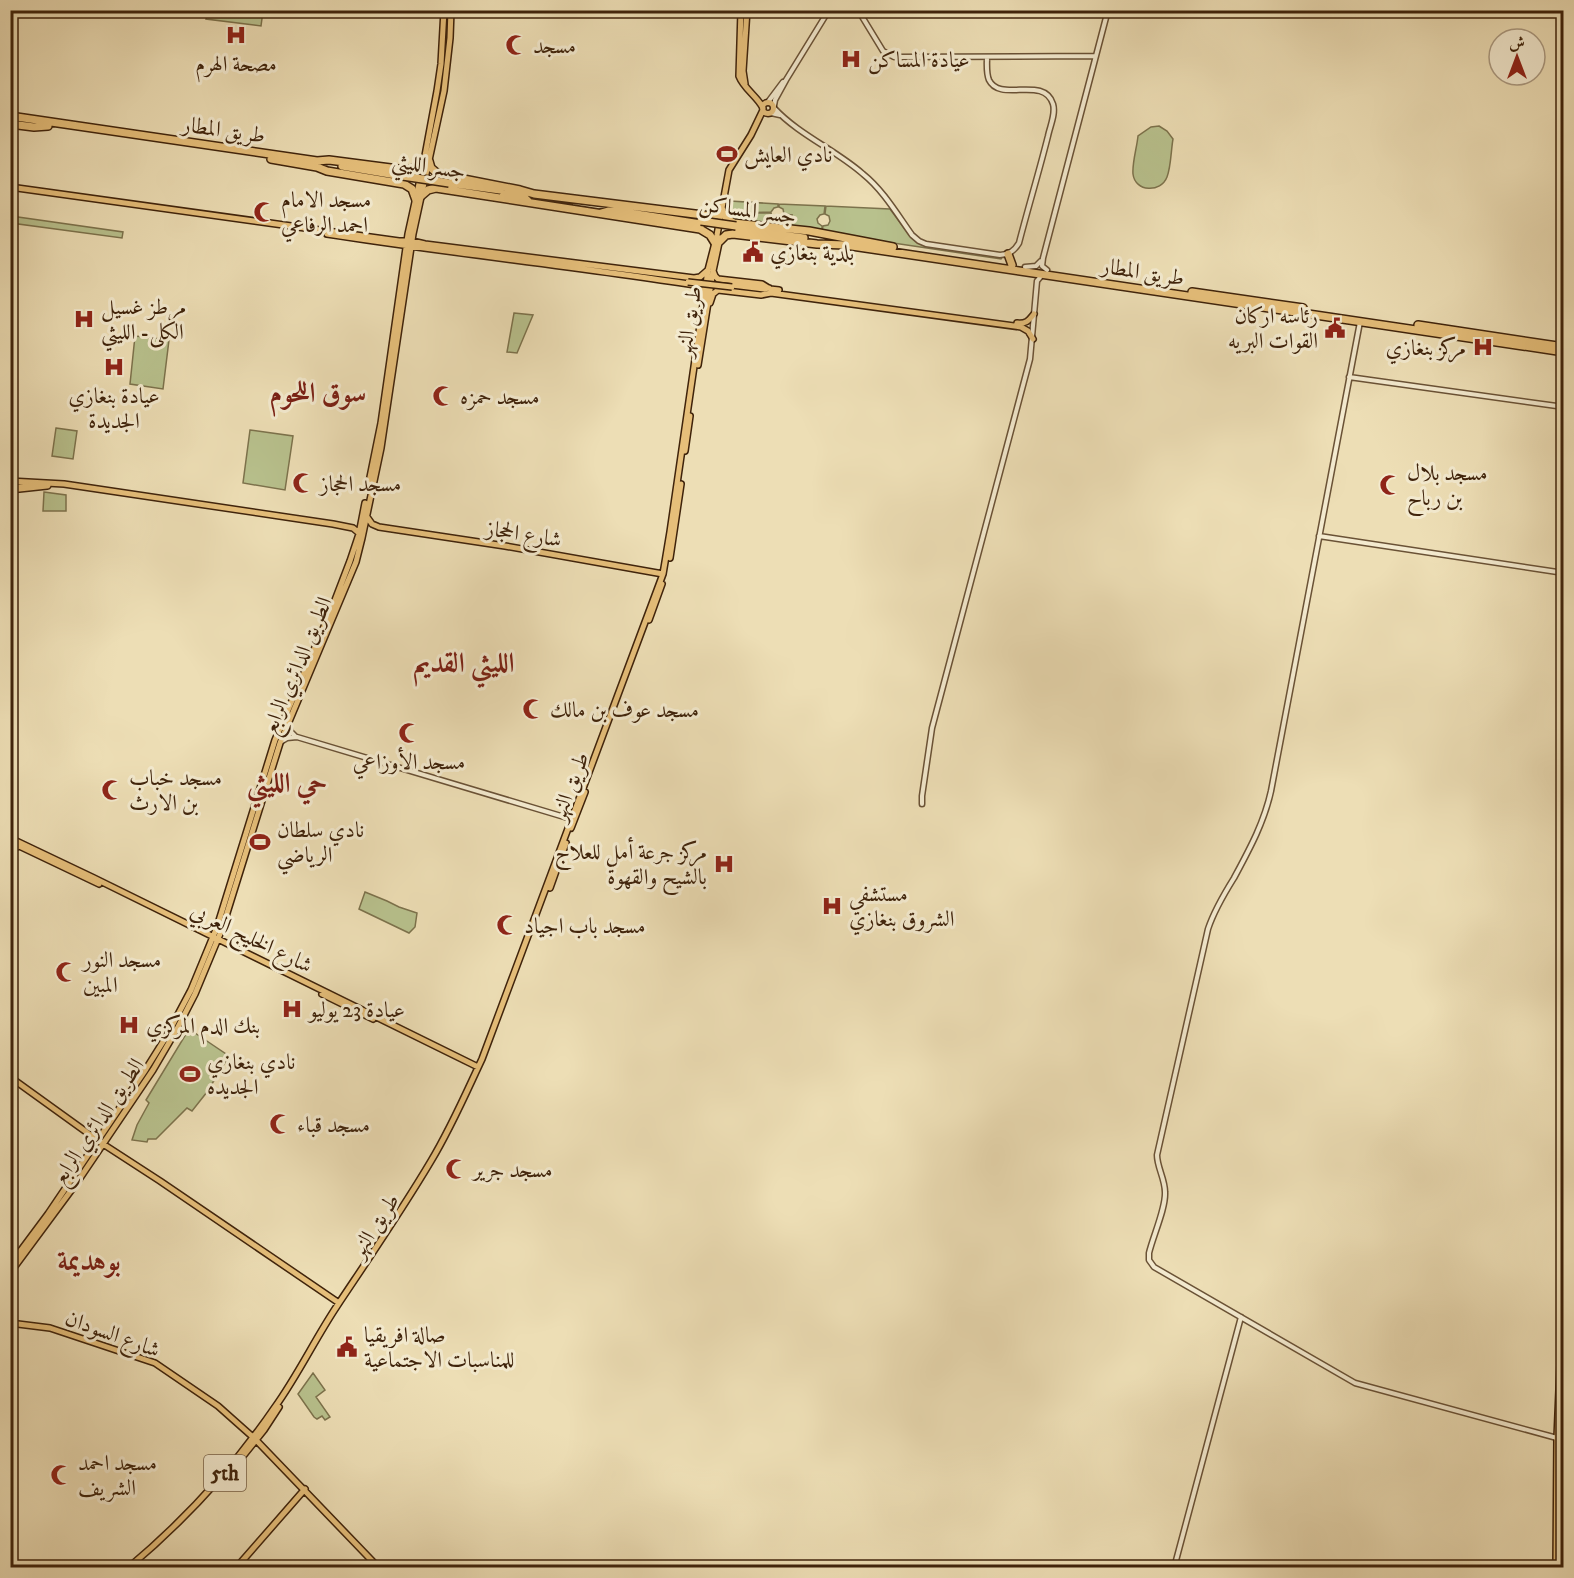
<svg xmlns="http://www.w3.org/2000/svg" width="1574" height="1578" viewBox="0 0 1574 1578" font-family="'IM FELL DW Pica',Amiri,serif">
  <rect width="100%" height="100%" fill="#eddeb5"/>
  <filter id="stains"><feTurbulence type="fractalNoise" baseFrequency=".00333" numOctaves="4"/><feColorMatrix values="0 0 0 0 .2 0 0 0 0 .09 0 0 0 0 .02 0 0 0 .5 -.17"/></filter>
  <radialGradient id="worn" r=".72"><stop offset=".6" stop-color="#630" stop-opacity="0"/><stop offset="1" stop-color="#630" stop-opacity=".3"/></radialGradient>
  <path fill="#b8c18d" stroke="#7c724c" stroke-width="1.5" d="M208,11H263L261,26L206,19Z
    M1159,126L1167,131L1173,139C1171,150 1171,167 1167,177C1161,193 1135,192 1133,174C1132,163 1137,147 1138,136L1151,127Z
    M730,201L778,204V207L774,208L771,212L732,213H751V215L752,213H771L772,217L776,220V224L777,220L781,218L784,215H793L784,214L783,209L779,207V204L825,206L824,214L820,215L817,219L818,223L822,226V231L823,226L828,225L830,221L829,216L825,214L826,206L890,209C901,223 910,241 928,246L1002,257L1001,259L731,219L728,215Z
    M11,216L123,232L122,238L11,223Z
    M514,313L533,315L517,353L507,352Z
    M135,336L169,340L163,389L130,384Z
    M56,428L77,431L73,459L52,456Z
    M250,430L293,436L285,490L243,483Z
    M44,492L66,495V511H43Z
    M365,892L387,901L399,907L417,913L415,927L409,933L359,909Z
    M189,1029L229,1056L207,1092L192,1111L187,1108L156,1139H148L147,1142L132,1140L137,1125L149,1103L146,1100Z
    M313,1373L325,1390L316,1397L330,1417L325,1420L322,1416L317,1419L314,1417L298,1394Z"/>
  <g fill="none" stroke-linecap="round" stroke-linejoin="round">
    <g stroke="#6a5236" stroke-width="7">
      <path id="minor" d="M858,10L883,51L894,57L1096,56
        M768,102L783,82
        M774,106L775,100L786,80L829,10
        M774,108C799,135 836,150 863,174C883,190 897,214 912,235L919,241L926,244L1000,255C1008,255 1015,250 1019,243C1028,208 1039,172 1048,136C1050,126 1056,114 1053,104C1044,75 1000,103 989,80C986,73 987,64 987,57
        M771,113L780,115
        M1025,267L1036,266L1041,261
        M1047,270L1042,266L1043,258L1108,10
        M1360,322L1271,791C1264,823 1249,850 1234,878C1224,894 1214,911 1208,929L1157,1155C1157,1167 1165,1179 1165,1192C1166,1208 1153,1236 1149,1253V1260L1154,1267L1355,1383L1557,1438
        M1349,377L1564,407
        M1319,536L1564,573
        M289,723L290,731L296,737
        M282,741L287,738L297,737L571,819
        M922,804V796L932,728L1030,359L1037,281L1042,275
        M1174,1568L1241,1317"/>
    </g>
    <g stroke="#3f230b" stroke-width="8">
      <path id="major" d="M741,10L739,76C744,89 757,96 763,108
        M745,84L743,71L747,10
        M762.5 108a5.5 5.5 0 1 1 11 0a5.5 5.5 0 1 1-11 0Z
        M10,187L399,241H412L425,244L694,278L700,277L708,270
        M327,234C449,253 572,266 695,285L700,288L705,295
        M713,271L715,276L718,279L762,284L770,289L779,290
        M732,285L764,289L769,288
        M710,303L713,294L718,290L761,295L771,293L1021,327L1028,331L1033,339
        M1017,323C1027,324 1029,320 1034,314
        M698,365L713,271L720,238
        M685,451L690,416
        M10,481L64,484L333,524L353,528L359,533
        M369,482L381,423L408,234L424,161L437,91L441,64L444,10
        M367,517L372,524L379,527L505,546L663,574
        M670,558L681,484
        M649,620L662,584
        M571,828L585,792
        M10,838L94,878L478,1067
        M15,844L99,884
        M550,888L566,843
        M322,994L373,1019
        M10,1077L103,1144L160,1181L339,1303
        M10,1265L48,1214L146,1069L166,1037L191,990L217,927L275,740L332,608L350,561L359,534L365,503
        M10,1273L78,1181L153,1070L177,1029L195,994L222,929L280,743L356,562L362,538L381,448L413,234L444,91L450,38L451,10
        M10,1323L50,1328L155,1363L218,1406L254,1438
        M256,1440L379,1568
        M231,1471L264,1430L279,1407
        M128,1568C184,1521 234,1467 275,1407C298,1375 315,1339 337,1306C369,1258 402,1210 431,1161C451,1128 466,1093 482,1059L663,574L670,532L708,270L717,235L729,170L751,135L763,110
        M236,1568L305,1489
        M1556,1568L1557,1438L1564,1270"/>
    </g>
    <g stroke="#3f230b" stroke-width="10">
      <path id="highway" d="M10,116L317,161L329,160L406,170L418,167L424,161
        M10,124L34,127L48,126
        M271,159L317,167L327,171L404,184L412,189L416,200
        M429,161L431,168L438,174L520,190L534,194L711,216L717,215L722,210
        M342,166L396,175
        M449,183L500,190
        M504,194L524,197L529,202
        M421,196L428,190L436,188L700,229L710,235L715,243
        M601,213L608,211H617L701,224
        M724,214L727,219L734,223L809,231L893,247
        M735,229L804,238
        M720,241L726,235L733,234L817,244L845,245L1564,352
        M1008,254L1012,265
        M1192,292L1303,308
        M1418,325L1564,347
        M10,489L47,485
        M10,844L17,846"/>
    </g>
    <use href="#minor" stroke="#f3eacf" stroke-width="4"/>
    <use href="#major" stroke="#e6bf7a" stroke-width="5"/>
    <use href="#highway" stroke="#e6bf7a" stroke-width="7"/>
    <g stroke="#3f230b" stroke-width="8" stroke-linecap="butt">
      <path id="major-bridge" d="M688,282L732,287"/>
    </g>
    <g stroke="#3f230b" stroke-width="10" stroke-linecap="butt">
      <path id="highway-bridge" d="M396,175L449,183
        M701,221L736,226"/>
    </g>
    <use href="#major-bridge" stroke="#e6bf7a" stroke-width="5"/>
    <use href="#highway-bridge" stroke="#e6bf7a" stroke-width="7"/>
  </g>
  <defs>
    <g id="hospital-bare" transform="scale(1.62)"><path d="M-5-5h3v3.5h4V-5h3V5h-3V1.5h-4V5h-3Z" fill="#8f2418" stroke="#f3eacf" stroke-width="2.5" paint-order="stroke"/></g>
    <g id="mosque-bare" transform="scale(1.62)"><path d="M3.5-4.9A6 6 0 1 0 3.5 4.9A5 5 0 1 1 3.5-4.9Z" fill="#8f2418" stroke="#f3eacf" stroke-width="2.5" paint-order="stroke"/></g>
    <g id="stadium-bare" transform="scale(1.62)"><path d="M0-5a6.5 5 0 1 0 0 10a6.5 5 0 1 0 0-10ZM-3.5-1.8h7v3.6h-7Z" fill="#8f2418" stroke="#f3eacf" stroke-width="2.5" paint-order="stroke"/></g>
    <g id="civic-bare" transform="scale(1.62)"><path d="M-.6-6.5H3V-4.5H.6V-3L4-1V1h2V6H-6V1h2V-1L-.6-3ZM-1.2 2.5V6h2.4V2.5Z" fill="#8f2418" stroke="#f3eacf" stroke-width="2.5" paint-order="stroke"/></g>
  </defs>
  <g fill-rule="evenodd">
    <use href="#hospital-bare" x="236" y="35"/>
    <use href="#mosque-bare" x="516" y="45"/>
    <use href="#hospital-bare" x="851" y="59"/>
    <use href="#stadium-bare" x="727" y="154"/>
    <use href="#mosque-bare" x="264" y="212"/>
    <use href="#civic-bare" x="753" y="252"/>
    <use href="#hospital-bare" x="84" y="319"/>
    <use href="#civic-bare" x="1335" y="328"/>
    <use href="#hospital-bare" x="1483" y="347"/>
    <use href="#hospital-bare" x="114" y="367"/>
    <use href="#mosque-bare" x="443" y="396"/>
    <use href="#mosque-bare" x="303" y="483"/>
    <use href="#mosque-bare" x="1390" y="485"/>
    <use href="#mosque-bare" x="533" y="709"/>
    <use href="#mosque-bare" x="409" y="733"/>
    <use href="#mosque-bare" x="112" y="790"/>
    <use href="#stadium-bare" x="260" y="842"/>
    <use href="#hospital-bare" x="724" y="864"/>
    <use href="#hospital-bare" x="832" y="906"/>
    <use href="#mosque-bare" x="507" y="925"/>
    <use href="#mosque-bare" x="66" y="972"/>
    <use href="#hospital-bare" x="292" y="1009"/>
    <use href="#hospital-bare" x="129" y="1025"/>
    <use href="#stadium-bare" x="190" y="1074"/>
    <use href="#mosque-bare" x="280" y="1124"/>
    <use href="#mosque-bare" x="456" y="1169"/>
    <use href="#civic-bare" x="347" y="1347"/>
    <use href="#mosque-bare" x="61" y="1475"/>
  </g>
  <g text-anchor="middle" stroke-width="6" stroke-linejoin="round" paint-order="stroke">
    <rect fill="#f3eacf" stroke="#755f46" stroke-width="1.5" x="204" y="1455" width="42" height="36" rx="4.5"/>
    <g font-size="21" font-weight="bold" fill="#3f230b">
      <text x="225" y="1480">5th</text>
    </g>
    <g font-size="22" fill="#3f230b" stroke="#f3eacf" text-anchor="start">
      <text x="533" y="53">مسجد</text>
      <text x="868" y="67">عيادة المساكن</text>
      <text x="236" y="71" text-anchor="middle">مصحة الهرم</text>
      <text x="744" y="162">نادي العايش</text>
      <text x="281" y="207">مسجد الامام<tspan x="281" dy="25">احمد الرفاعي</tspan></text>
      <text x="770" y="260">بلدية بنغازي</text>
      <text x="101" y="314">مرطز غسيل<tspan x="101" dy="25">الكلى- الليثي</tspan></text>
      <text x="1318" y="323" text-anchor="end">رئاسه اركان<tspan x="1318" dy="25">القوات البريه</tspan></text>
      <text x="1466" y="355" text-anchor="end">مركز بنغازي</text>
      <text x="114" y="403" text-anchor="middle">عيادة بنغازي<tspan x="114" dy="25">الجديدة</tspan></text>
      <text x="460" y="404">مسجد حمزه</text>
      <text x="1407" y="480">مسجد بلال<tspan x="1407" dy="25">بن رباح</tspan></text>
      <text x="320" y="491">مسجد الحجاز</text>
      <text x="550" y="717">مسجد عوف بن مالك</text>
      <text x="409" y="769" text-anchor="middle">مسجد الأوزاعي</text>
      <text x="129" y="785">مسجد خباب<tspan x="129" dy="25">بن الارث</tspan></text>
      <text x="277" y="837">نادي سلطان<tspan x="277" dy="25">الرياضي</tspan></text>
      <text x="707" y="859" text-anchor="end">مركز جرعة أمل للعلاج<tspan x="707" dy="25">بالشيح والقهوة</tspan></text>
      <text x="849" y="901">مستشفي<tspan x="849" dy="25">الشروق بنغازي</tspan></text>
      <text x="524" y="933">مسجد باب اجياد</text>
      <text x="83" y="967">مسجد النور<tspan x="83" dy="25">المبين</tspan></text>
      <text x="309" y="1017">عيادة 23 يوليو</text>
      <text x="146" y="1033">بنك الدم المركزي</text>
      <text x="207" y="1069">نادي بنغازي<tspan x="207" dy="25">الجديده</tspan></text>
      <text x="297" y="1132">مسجد قباء</text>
      <text x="473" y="1177">مسجد جرير</text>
      <text x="364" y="1342">صالة افريقيا<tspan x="364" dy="25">للمناسبات الاجتماعية</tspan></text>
      <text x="78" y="1470">مسجد احمد<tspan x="78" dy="25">الشريف</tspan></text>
    </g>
    <g font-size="22" fill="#3f230b" stroke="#f3eacf">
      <text transform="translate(224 129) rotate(8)" y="8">طريق المطار</text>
      <text transform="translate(429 165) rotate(9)" y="8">جسر الليثي</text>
      <text transform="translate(748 209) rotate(8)" y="8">جسر المساكن</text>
      <text transform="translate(1143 271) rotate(9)" y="8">طريق المطار</text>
      <text transform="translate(688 321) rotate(-81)" y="8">طريق النهر</text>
      <text transform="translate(524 533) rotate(9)" y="8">شارع الحجاز</text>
      <text transform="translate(296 665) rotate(-67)" y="8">الطريق الدائري الرابع</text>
      <text transform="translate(569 786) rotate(-69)" y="8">طريق النهر</text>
      <text transform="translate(252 937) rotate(26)" y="8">شارع الخليج العربي</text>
      <text transform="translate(97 1121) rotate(-56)" y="8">الطريق الدائري الرابع</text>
      <text transform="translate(374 1225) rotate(-57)" y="8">طريق النهر</text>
      <text transform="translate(113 1333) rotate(20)" y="8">شارع السودان</text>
    </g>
    <g font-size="28" font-weight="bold" fill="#7a1f14" stroke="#f3eacf">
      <text x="318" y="402">سوق اللحوم</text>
      <text x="464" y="672">الليثي القديم</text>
      <text x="287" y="792">حي الليثي</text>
      <text x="89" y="1270">بوهديمة</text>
    </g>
  </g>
  <rect width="1574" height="1578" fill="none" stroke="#eddeb5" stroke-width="36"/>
  <rect x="12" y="12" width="1550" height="1554" fill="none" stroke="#3f230b" stroke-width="3"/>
  <rect x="18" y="18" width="1538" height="1542" fill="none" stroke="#3f230b" stroke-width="1.5"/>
  <g transform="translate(1517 57)"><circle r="28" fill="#f3eacf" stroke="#ab9a81" stroke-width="1.5"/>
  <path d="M0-4.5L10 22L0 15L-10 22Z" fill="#8f2418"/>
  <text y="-9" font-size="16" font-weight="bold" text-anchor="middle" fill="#3f230b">ش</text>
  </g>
  <rect width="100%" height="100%" filter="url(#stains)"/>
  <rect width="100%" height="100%" fill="url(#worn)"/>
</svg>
